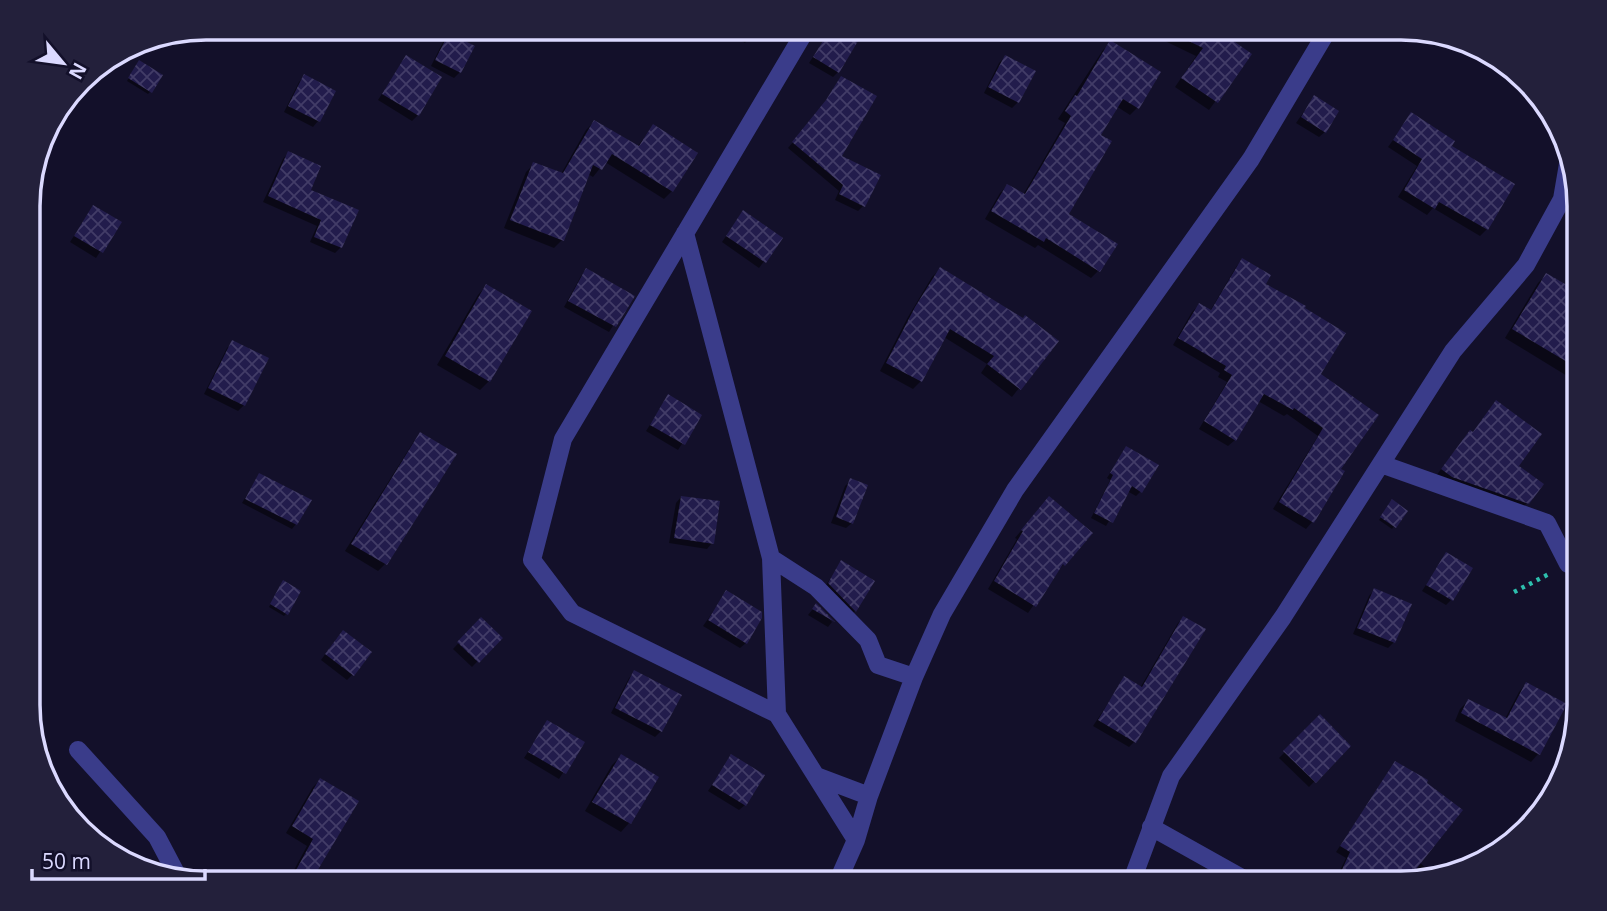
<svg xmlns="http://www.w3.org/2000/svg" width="1607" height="911" viewBox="0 0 1607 911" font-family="'Open Sans',sans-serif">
  <defs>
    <pattern id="building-cross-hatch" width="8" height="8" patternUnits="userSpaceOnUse" patternTransform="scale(1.75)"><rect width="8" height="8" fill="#221c4c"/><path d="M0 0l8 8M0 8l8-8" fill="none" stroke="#423c67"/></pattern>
  </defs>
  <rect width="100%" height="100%" fill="#13102a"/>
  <path fill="#0007" d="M722,28H756L745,43Z
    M832,28L838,72L833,77L809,63Z
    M1138,28H1200L1250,54L1209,110L1175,87L1196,56Z
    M450,35L460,72L454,78L431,66L444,40Z
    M1111,43L1138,107L1130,115L1116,106L1099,136L1066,214L1098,271L1091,278L1038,245L1035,248L985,219L1000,193L1007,186L1023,195L1065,123L1058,119L1103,50Z
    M406,57L418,115L412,121L378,100Z
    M1005,57L1018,102L1012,108L984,93L999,63Z
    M137,64L150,92L148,94L127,81Z
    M304,77L334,92L318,121L313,127L284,112L299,82Z
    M841,78L840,157L863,206L858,211L835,200L839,191L788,148L822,107Z
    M1314,97L1325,132L1319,137L1296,123Z
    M1412,114L1449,147L1487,229L1480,236L1433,208L1427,215L1398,197L1417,166L1388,147Z
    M594,122L637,147L653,127L696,154L672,191L664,199L605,162L593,177L588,174L562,240L554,248L504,228L526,172L534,164L561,174L586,130Z
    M288,153L341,247L335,253L310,242L317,226L263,202L283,159Z
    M93,207L119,223L96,258L70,242Z
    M743,212L781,238L759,268L722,242Z
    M1242,260L1264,284L1318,374L1339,469L1343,472L1312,522L1306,529L1273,509L1318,436L1287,414L1284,416L1258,401L1235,440L1228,446L1199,429L1227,382L1218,377L1220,373L1173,345L1192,312L1199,305L1210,311L1236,267Z
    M940,269L1056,341L1012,397L981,373L987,364L944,337L921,381L913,389L880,371L908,317L932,277Z
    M586,271L632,296L609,332L564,307L581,276Z
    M1546,275L1579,294L1577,382L1505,338L1538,283Z
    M486,286L489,381L480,390L437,365L478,295Z
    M233,342L244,405L238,411L204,394L227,348Z
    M668,397L700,416L678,450L646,431Z
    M1470,432L1517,466L1527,503L1519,511L1435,477Z
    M421,434L455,455L385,564L378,571L345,551L414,441Z
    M1126,448L1141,491L1136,496L1127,491L1106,526L1091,518L1110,480L1107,478Z
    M259,475L296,524L292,529L242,503Z
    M851,480L852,523L846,528L831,523L845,486Z
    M681,497L712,543L707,549L669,543L676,503Z
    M1390,504L1406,511L1392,529L1379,520Z
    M1042,506L1090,533L1057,572L1028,613L988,589L1017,539L1015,538Z
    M1446,554L1451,600L1446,605L1422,591Z
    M842,562L855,611L850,616L823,589Z
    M281,585L286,614L284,616L269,607Z
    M1374,590L1394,642L1388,648L1353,634L1369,596Z
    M726,593L746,643L740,648L703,626Z
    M816,605L832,622L828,627L808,615Z
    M1183,618L1134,742L1129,747L1093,726L1124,679L1140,688L1178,623Z
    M481,619L500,638L472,667L453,649Z
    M1579,628V662L1566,657Z
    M337,638L353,674L347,680L321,660Z
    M635,672L661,731L655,737L611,713L629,678Z
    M1526,684L1538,754L1531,762L1455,721L1460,709L1468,701L1505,719L1519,692Z
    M1320,717L1349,746L1309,787L1279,758Z
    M547,722L583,742L559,779L524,758Z
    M35,741L50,751L43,763Z
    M621,756L656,778L629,823L621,832L585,811L612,765Z
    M731,756L745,805L739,810L708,791Z
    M1395,763L1419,862L1434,875L1412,883H1334L1346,858L1336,852Z
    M320,780L311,878L313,880L312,883H287L307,846L286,833L313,787Z
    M85,829L105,844L103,846Z"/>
  <path fill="url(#building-cross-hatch)" d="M831,28H837L858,41L839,73L813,57Z
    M1162,28H1215L1252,54L1218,103L1181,78L1203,48Z
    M449,33L475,46L461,73L435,60Z
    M1110,40L1161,72L1139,109L1123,99L1101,135L1112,141L1069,214L1118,244L1100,272L1046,238L1044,242L991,211L1007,184L1025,194L1071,116L1065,111L1075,95L1077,96Z
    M406,55L442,77L419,116L382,94Z
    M1005,55L1036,71L1019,103L988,87Z
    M139,60L163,75L152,93L128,78Z
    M304,74L336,91L320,122L288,106Z
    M841,76L877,96L842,156L881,175L865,207L839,194L843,185L792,142L826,100Z
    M1314,95L1339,111L1326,133L1301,117Z
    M1411,112L1455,141L1452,146L1515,184L1488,230L1439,202L1435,209L1404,190L1422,159L1393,140Z
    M594,120L639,146L653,124L698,153L673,192L612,154L602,170L593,165L564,241L510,220L533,162L563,173Z
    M288,151L321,166L311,190L359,210L342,248L314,237L321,220L268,196Z
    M93,205L122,222L103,253L74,236Z
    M743,210L783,238L766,263L726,236Z
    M1242,258L1271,275L1266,284L1306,306L1305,308L1346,333L1321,374L1379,415L1341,469L1345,471L1314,523L1279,502L1323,428L1294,408L1293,410L1264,394L1236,441L1204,421L1232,375L1224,370L1226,366L1178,338L1199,303L1211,310Z
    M940,267L1023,318L1025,315L1059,341L1021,390L987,364L994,356L950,329L922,382L886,363L915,307Z
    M586,268L635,296L616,327L568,301Z
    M1546,273L1579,292V369L1512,329Z
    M486,284L532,311L490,382L445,356Z
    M232,340L269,358L245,406L208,388Z
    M668,394L702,415L685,445L650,425Z
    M1496,400L1542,434L1519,466L1544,484L1529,504L1452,477L1441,469L1470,430L1473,432Z
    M420,432L457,454L387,565L351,544Z
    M1126,446L1159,465L1142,493L1132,486L1113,523L1094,513L1113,475L1110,473Z
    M259,473L312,500L297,525L245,499Z
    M850,478L868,485L853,524L836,517Z
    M681,496L720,501L714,544L674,538Z
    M1049,496L1093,533L1065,566L1063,564L1036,607L994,581L1023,531L1021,530Z
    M1392,499L1408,511L1396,528L1380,517Z
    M1446,552L1473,568L1453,601L1426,585Z
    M841,560L875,581L856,612L828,583Z
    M283,580L301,591L288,615L270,604Z
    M1374,588L1412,604L1395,643L1357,628Z
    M726,590L762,612V618L747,644L708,620Z
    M816,603L835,622L812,609Z
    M1183,616L1206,629L1136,743L1098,720L1124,676L1142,687Z
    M481,617L503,638L479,663L457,642Z
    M343,630L372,652L354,676L325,654Z
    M634,670L682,695L662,732L615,708Z
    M1526,682L1567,704L1540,755L1461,713L1468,699L1507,718Z
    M1320,714L1351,746L1316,783L1283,751Z
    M547,720L585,742L566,774L528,752Z
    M621,754L659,777L631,824L592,802Z
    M731,754L765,775L746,806L712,785Z
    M1395,761L1428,780L1427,783L1463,810L1405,883H1336L1350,852L1340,846Z
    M320,778L359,801L310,883H289L313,839L292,826Z"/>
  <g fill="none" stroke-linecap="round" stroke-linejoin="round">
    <path stroke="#2dbfad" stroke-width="4.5" stroke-dasharray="3.5 5" stroke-linecap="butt" d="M1514,592L1551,573"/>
    <path stroke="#3a3c8a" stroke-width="18" d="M807,28L563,439L532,560L572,613L777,714L856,840
      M685,233L771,558L777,714
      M1381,464L1547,523L1568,564
      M771,558L816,587L868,640L878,665L914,677
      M78,750L157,837L177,875
      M816,776L869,796
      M1151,827L1251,883
      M837,883L856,840L869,796L914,677L942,614L1015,490L1251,159L1329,28
      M1131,883L1171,776L1283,617L1453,351L1526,265L1562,199L1568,164"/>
  </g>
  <path d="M0 0H1607V911H0ZM206 40H1401A166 166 0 0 1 1567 206V705A166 166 0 0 1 1401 871H206A166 166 0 0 1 40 705V206A166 166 0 0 1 206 40Z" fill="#23203b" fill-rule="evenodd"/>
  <path fill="none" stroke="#dbd9ff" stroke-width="3.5" d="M206 40H1401A166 166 0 0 1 1567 206V705A166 166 0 0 1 1401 871H206A166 166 0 0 1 40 705V206A166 166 0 0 1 206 40Z"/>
  <g transform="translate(63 63) rotate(119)" stroke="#13102a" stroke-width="5" paint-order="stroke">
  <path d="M0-5L12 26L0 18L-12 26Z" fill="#dbd9ff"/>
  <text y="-10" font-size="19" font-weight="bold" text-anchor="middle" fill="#dbd9ff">N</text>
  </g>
  <path d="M32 869v10h173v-10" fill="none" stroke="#dbd9ff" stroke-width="3.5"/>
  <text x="42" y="869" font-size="21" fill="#dbd9ff" stroke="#13102a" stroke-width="5" paint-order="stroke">50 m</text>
</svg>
